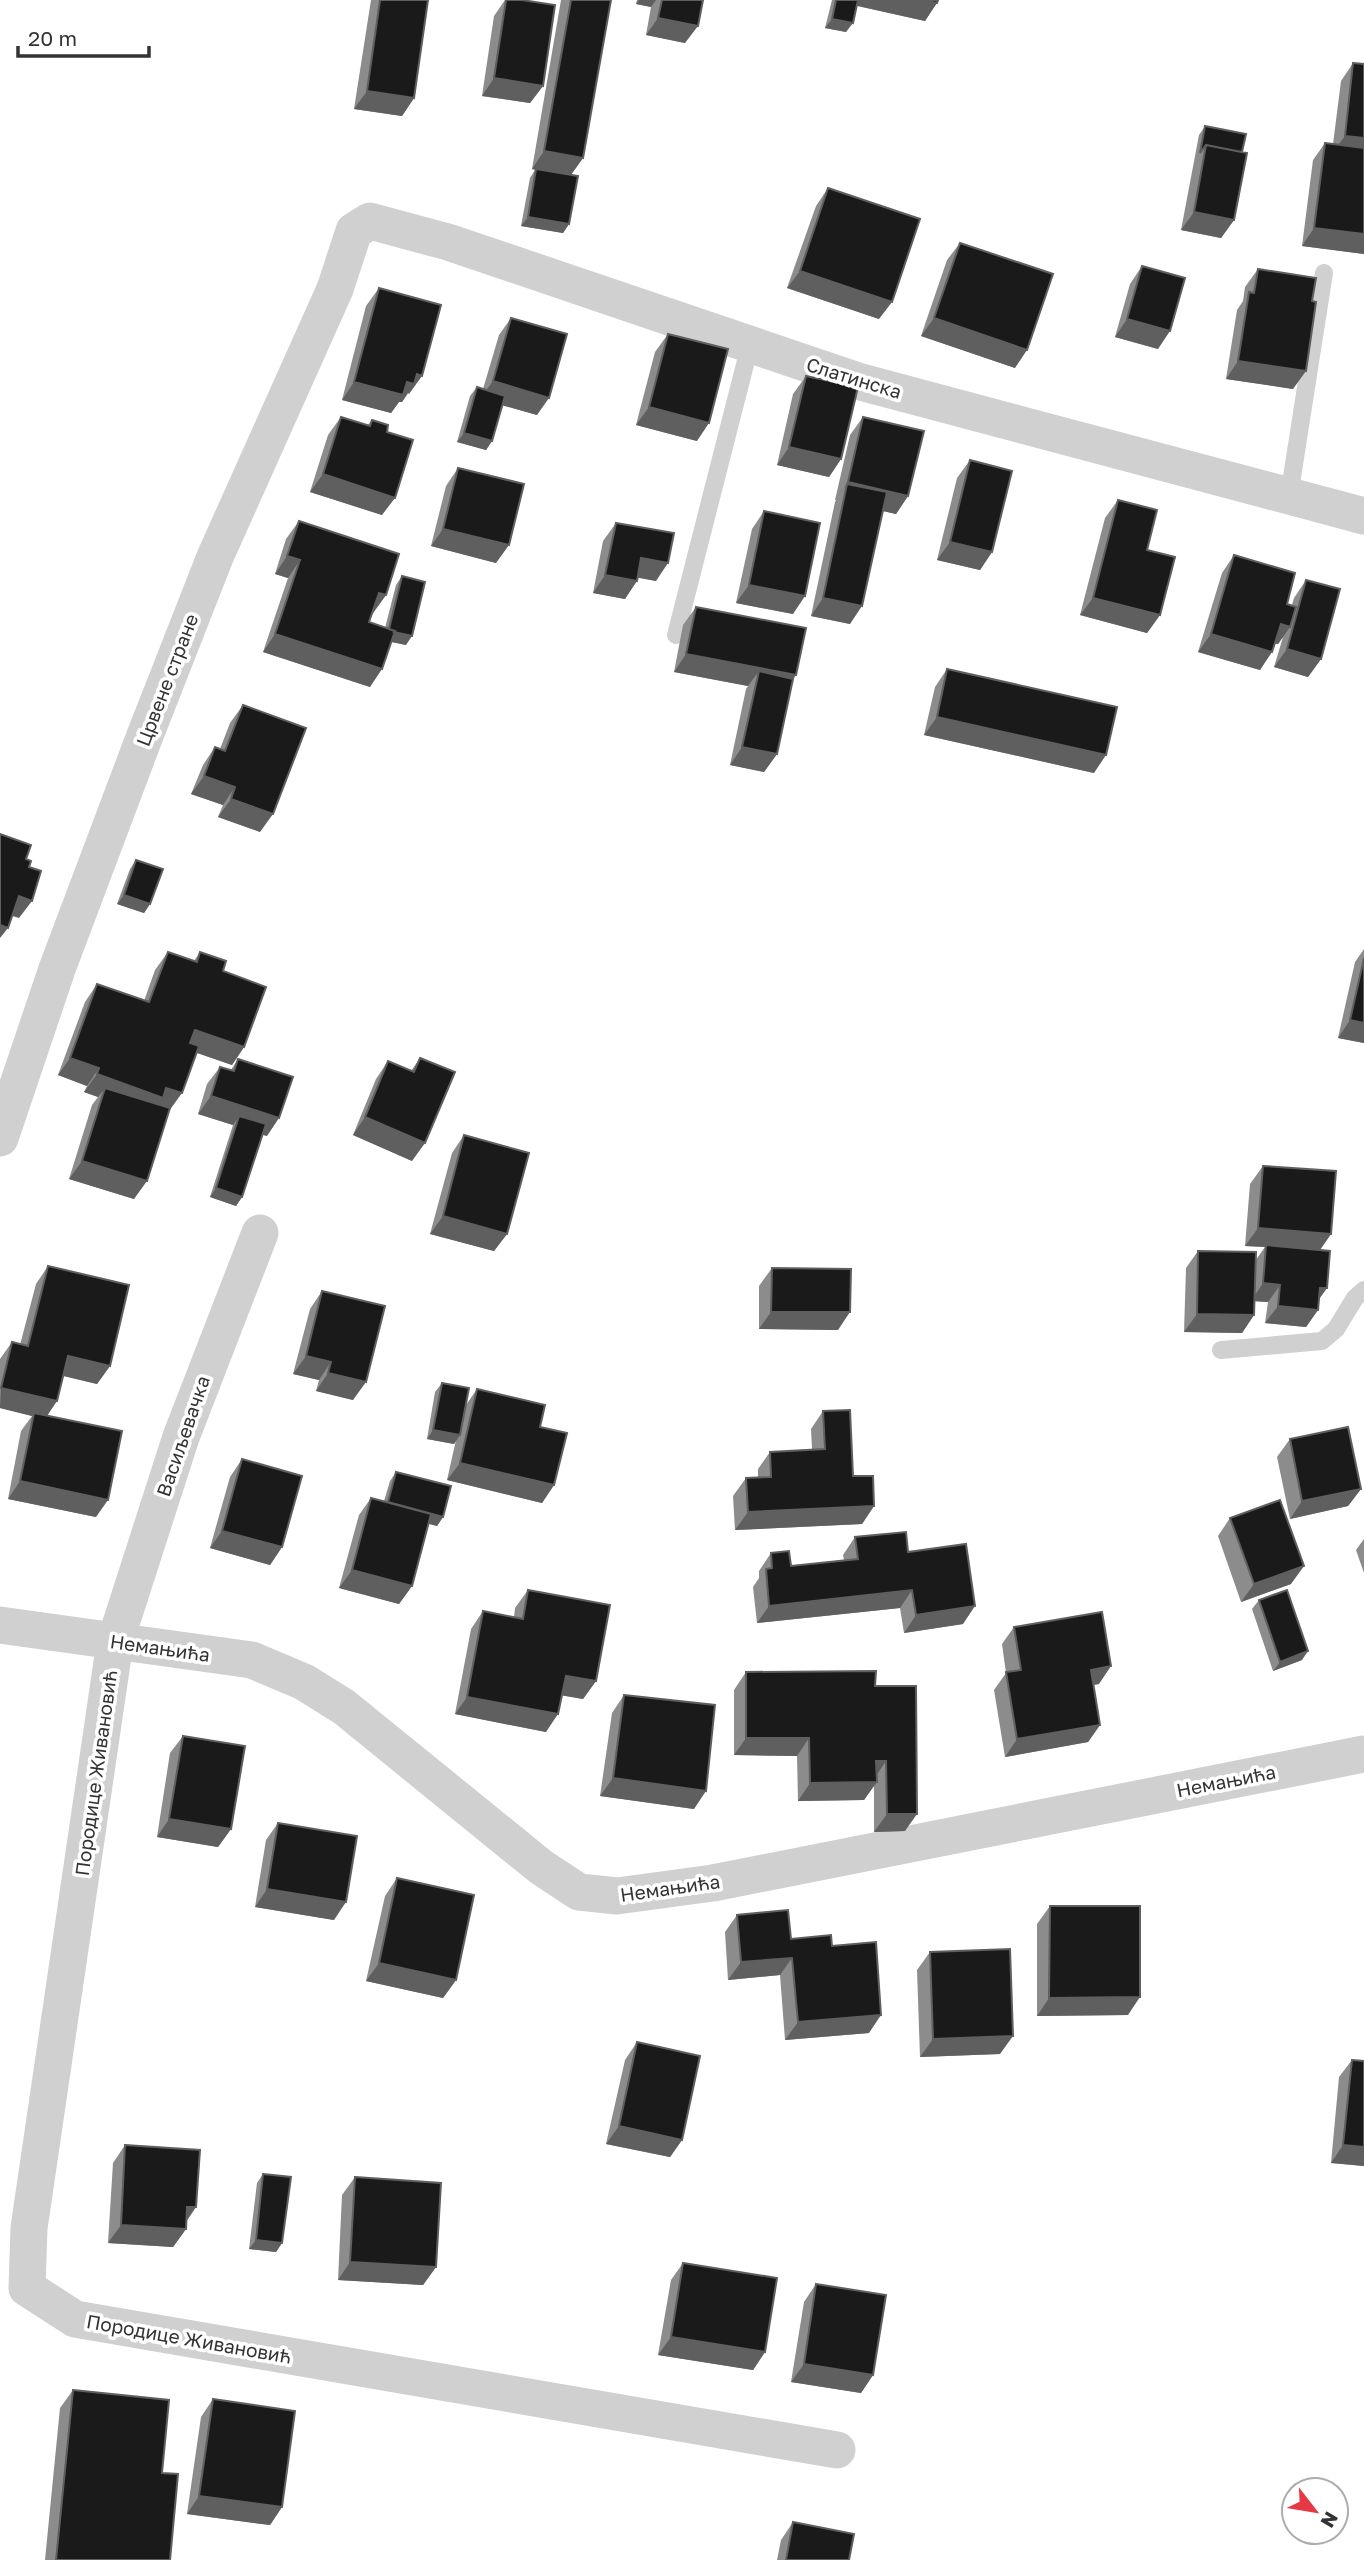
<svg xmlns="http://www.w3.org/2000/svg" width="1364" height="2560" viewBox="0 0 1364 2560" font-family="'Golos Text',sans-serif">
  <rect width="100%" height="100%" fill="#fff"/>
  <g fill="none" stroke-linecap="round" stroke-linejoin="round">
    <path stroke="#d0d0d0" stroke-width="18" d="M1289,496L1324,273
      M676,635L750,345
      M1221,1350L1322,1341L1336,1329L1355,1298L1364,1290"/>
    <path stroke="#d0d0d0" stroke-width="37" d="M0,1138L57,969L144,738L215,557L335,289L354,231L370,221L448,242L861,382L1364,516
      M260,1233L181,1437L115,1642L29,2228L27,2288L75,2319L837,2450
      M0,1625L252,1660L304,1682L344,1707L541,1867L579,1892L617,1896L713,1883L1364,1754"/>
  </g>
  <path fill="#8c8c8c" d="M371,0H380L414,98L402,116L354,109Z
    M505,0H522L543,86L530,103L482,96L494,16Z
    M561,0H611L583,158L571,175L569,224L563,233L521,226L530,178L535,170L532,169Z
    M637,0H703L685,43L646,35L651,7L636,4Z
    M832,0H938L925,21L857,6L846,32L825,28Z
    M1353,63L1364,64V254L1302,246L1313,160L1325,143L1333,144L1341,81Z
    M1205,126L1242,152L1234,220L1221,238L1181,230L1199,135Z
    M828,188L879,319L787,288L816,206Z
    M960,243L1015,368L921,336L947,260Z
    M1142,266L1158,349L1115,337L1130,284Z
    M1258,269L1312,301L1293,389L1226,379L1237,310L1243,301L1245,287Z
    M379,288L409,394L408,393L402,402H399L391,413L342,400L366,306Z
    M511,318L537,415L502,405L492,441L486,450L457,442L470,396L477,387L483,389L499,335Z
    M668,334L697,441L636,425L655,352Z
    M806,376L841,459L829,477L777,465L793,394Z
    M341,417L368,425L372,420L387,432L382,515L310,492L328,435Z
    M863,417L908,496L896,514L883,511L850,624L811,616L835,502L836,500H835L850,435Z
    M970,460L992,552L980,570L937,560L957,478Z
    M458,468L496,563L431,546L446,486Z
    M1118,500L1147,550L1160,615L1147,633L1080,615L1105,518Z
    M764,511L793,614L736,603L752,529Z
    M299,521L386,595L373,613L369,622L385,628L396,585L402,576L406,645L391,642L370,687L263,652L288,578L275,574L286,539Z
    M616,523L656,581L638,577L625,599L593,593L603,541Z
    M1234,555L1287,604L1292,605L1294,598L1306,580L1321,659L1308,677L1274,667L1283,637L1278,644H1275L1260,670L1198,652L1222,573Z
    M696,607L793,680L777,754L764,772L730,765L746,689L748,686L674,672L683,625Z
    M947,669L1094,773L924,735L935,687Z
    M243,705L260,832L218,817L223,805L191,794L203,765L215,747L220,749L230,723Z
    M136,860L150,904L144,913L117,904L130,869Z
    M1364,949V1043L1338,1038L1355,962Z
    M168,952L194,961L200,952L223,971L244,1047L232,1065L197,1053L169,1111L134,1199L69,1179L92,1105L98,1097L84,1092L87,1086L58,1075L85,1002L97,984L144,1001L155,970Z
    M420,1058L412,1161L353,1135L376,1079L388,1061L411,1071Z
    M238,1059L267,1136L263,1135L242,1197L236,1206L210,1197L233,1125L198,1114L207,1084L220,1067L231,1070Z
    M464,1135L507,1234L494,1251L430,1234L452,1153Z
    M1263,1166L1331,1234L1320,1250L1327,1288L1319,1299L1318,1310L1306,1327L1265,1323L1268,1302L1254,1301V1315L1242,1333L1184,1332L1186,1268L1198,1251L1255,1261L1265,1247L1245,1246L1250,1184Z
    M48,1266L110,1366L97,1384L63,1376L47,1416L96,1517L8,1499L21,1431L32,1416L0,1408V1359L12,1342L20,1345L36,1284Z
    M772,1268L838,1330L759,1329V1286Z
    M322,1291L353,1400L316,1391L319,1380L293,1374L310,1309Z
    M442,1383L466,1405L477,1389L540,1427L554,1485L542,1503L447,1480L456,1440L454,1444L427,1439L435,1392Z
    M823,1411L853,1476L874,1506L862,1524L735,1530L733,1496L746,1478H758V1469L770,1452L812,1449L811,1429Z
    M1290,1439L1361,1489L1348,1506L1290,1519L1277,1457Z
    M242,1459L282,1547L270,1565L210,1548L230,1477Z
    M396,1472L443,1517L437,1526L429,1524L412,1586L399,1604L339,1588L359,1515L371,1498L384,1501L390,1481Z
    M1230,1518L1291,1584L1241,1602L1218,1536Z
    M855,1537L908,1552L963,1624L904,1633L900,1608L757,1623L753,1587L759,1578V1571L771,1553L791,1566L844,1560L843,1555Z
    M1364,1539V1573L1356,1550Z
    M528,1590L596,1681L583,1699L562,1695L546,1732L455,1714L471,1629L483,1611L514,1617L515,1608Z
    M1259,1600L1302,1660L1273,1671L1252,1609Z
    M1014,1627L1099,1684L1093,1685L1100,1725L1088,1742L1005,1757L994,1690L1006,1673L1002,1644Z
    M746,1672L875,1686L905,1831L874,1832V1785L864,1800L798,1801L797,1756L734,1755V1690Z
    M624,1695L694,1809L600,1796L612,1713Z
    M183,1736L231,1829L218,1847L157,1837L170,1753Z
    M278,1823L334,1920L255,1907L266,1840Z
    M397,1878L456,1980L443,1998L366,1981L385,1896Z
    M1050,1906L1128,2015L1037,2016V1924Z
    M737,1915L791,1939L832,1946L869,2033L785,2040L780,1975L728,1980L725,1932Z
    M930,1952L1000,2054L920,2057L917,1970Z
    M637,2042L682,2140L670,2157L606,2144L625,2060Z
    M1352,2060L1364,2166L1331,2163L1339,2077Z
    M125,2145L186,2222V2229L173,2247L108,2243L113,2163Z
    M263,2174L282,2243L276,2252L249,2249L257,2183Z
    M355,2177L436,2267L423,2285L338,2280L342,2195Z
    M683,2263L765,2352L753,2370L658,2355L671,2280Z
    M816,2284L873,2375L861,2393L791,2382L804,2302Z
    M73,2390L162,2473L170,2560H45L60,2408Z
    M213,2399L282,2507L270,2525L187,2514L201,2417Z
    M793,2522L849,2560H777L781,2540Z"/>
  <path fill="#5f5f5f" d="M639,0H656L651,7L636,4Z
    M836,0H923L937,3L925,21L836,1Z
    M658,18L698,26L685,43L646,35Z
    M832,19L853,23L846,32L825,28Z
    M494,78L543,86L530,103L482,96Z
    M367,91L414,98L402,116L354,109Z
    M1345,136L1364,138V157L1332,153Z
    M544,151L583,158L570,176L532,169Z
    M1194,212L1234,220L1221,238L1181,230Z
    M528,217L569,224L563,233L521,226Z
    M1314,228L1364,234V254L1302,246Z
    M800,271L892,302L879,319L787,288Z
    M934,318L1027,350L1015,368L921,336Z
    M1127,319L1170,331L1158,349L1115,337Z
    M1238,361L1306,371L1293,389L1226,379Z
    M417,374L422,376L409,394L408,393L402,402H399L391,413L342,400L354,382H407Z
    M493,381L549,398L537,415L480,399Z
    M649,407L709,423L697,441L636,425Z
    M464,433L492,441L486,450L457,442Z
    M789,447L841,459L829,477L777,465Z
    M323,474L395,498L382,515L310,492Z
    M848,482L908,496L896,514L843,502L847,484L835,500Z
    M443,529L509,545L496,563L431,546Z
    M950,542L992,552L980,570L937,560Z
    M287,556L300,560L288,578L275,574Z
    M641,558L668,563L656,581L628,576Z
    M605,575L637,581L625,599L593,593Z
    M749,585L805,596L793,614L736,603Z
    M379,593L386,595L373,613L367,611Z
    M823,598L862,606L850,624L811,616Z
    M1093,598L1160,615L1147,633L1080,615Z
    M1281,624L1290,627L1278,644L1268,642Z
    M389,631L412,636L406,645L383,640Z
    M275,634L382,669L370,687L263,652Z
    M1211,634L1272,652L1260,670L1198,652Z
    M1287,649L1321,659L1308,677L1274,667Z
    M686,654L796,675L784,693L759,671L748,686L674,672Z
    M937,717L1106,755L1094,773L924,735Z
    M742,747L777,754L764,772L730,765Z
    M204,776L235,787L223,805L191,794Z
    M231,799L273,814L260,832L218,817Z
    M124,895L150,904L144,913L117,904Z
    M19,896L32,901L19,918L6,914Z
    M0,925L8,928L0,938Z
    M1350,1020L1364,1023V1043L1338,1038Z
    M195,1030L244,1047L232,1065L183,1048Z
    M70,1058L99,1068L87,1086L58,1075Z
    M97,1074L166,1088L182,1093L169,1111L105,1088L98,1097L84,1092Z
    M211,1096L279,1118L267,1136L236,1126L239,1116L233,1125L198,1114Z
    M365,1117L425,1143L412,1161L353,1135Z
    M82,1161L147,1181L134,1199L69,1179Z
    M216,1188L242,1197L236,1206L210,1197Z
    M443,1216L507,1234L494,1251L430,1234Z
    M1258,1228L1331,1234L1319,1251L1266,1245L1265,1247L1245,1246Z
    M1263,1283L1280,1285L1268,1302L1251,1301Z
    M1320,1288H1327L1314,1306Z
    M1278,1306L1318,1310L1306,1327L1265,1323Z
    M771,1312H850L838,1330L759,1329Z
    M1197,1314L1254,1315L1242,1333L1184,1332Z
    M68,1356L110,1366L97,1384L56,1374Z
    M306,1356L331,1362L319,1380L293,1374Z
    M328,1373L366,1382L353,1400L316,1391Z
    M1,1388L57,1401L45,1419L34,1413L32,1416L0,1408Z
    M433,1430L460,1435L454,1444L427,1439Z
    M460,1463L554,1485L542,1503L447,1480Z
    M20,1481L108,1500L96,1517L8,1499Z
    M1361,1489L1348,1506L1290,1519L1302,1501Z
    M388,1502L443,1517L437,1526L382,1511Z
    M874,1506L862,1524L735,1530L748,1512Z
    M222,1531L282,1547L270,1565L210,1548Z
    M1304,1566L1291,1584L1241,1602L1254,1584Z
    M352,1570L412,1586L399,1604L339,1588Z
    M912,1590L900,1608L757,1623L769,1606Z
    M975,1606L963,1624L904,1633L916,1615Z
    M1308,1651L1302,1660L1273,1671L1280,1662Z
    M1111,1666L1099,1684L1078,1687L1091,1670Z
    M566,1676L596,1681L583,1699L553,1694Z
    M467,1697L558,1714L546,1732L455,1714Z
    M1100,1725L1088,1742L1005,1757L1017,1739Z
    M746,1738H809L797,1756L734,1755Z
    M876,1761H886L874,1779Z
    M613,1778L706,1791L694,1809L600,1796Z
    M877,1782L864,1800L798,1801L810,1783Z
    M887,1814H917L905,1831L874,1832Z
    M169,1819L231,1829L218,1847L157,1837Z
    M267,1889L346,1902L334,1920L255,1907Z
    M792,1958L780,1975L728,1980L741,1962Z
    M379,1963L456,1980L443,1998L366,1981Z
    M1140,1997L1128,2015L1037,2016L1049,1998Z
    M881,2015L869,2033L785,2040L798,2022Z
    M1013,2036L1000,2054L920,2057L933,2039Z
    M619,2126L682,2140L670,2157L606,2144Z
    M1343,2145L1364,2147V2166L1331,2163Z
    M187,2207H196L184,2225Z
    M121,2225L186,2229L173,2247L108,2243Z
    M256,2240L282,2243L276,2252L249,2249Z
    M350,2262L436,2267L423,2285L338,2280Z
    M671,2337L765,2352L753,2370L658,2355Z
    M804,2364L873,2375L861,2393L791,2382Z
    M199,2496L282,2507L270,2525L187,2514Z"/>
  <path fill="#1a1a1a" stroke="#5f5f5f" stroke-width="2" d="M380,0H428L414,98L367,91Z
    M506,0H522L555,5L543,86L494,78Z
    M571,0H611L583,158L544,151Z
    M662,0H703L698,26L658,18Z
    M836,0H858L853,23L832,19Z
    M923,0H938L937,3Z
    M1353,63L1364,64V138L1345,136Z
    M1205,126L1246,134L1242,152L1206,145L1200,153Z
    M1325,143L1364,148V234L1314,228Z
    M1206,145L1247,153L1234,220L1194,212Z
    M536,169L578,176L569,224L528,217Z
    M828,188L920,219L892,302L800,271Z
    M960,243L1053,274L1027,350L934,318Z
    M1142,266L1185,278L1170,331L1127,319Z
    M1258,269L1316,278L1312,301L1316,302L1306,371L1238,361L1249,292L1254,293Z
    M379,288L441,305L422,376L417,374L414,384L407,382L403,395L354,382Z
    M511,318L567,334L549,398L493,381Z
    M668,334L728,349L709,423L649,407Z
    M806,376L858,387L841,459L789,447Z
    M477,387L505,396L492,441L464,433Z
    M341,417L370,426L372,420L388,425L387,432L413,440L395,498L323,474Z
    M863,417L924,431L908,496L848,482Z
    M970,460L1012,471L992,552L950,542Z
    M458,468L524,484L509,545L443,529Z
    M847,484L887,492L862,606L823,598Z
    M1118,500L1157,510L1147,550L1175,557L1160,615L1093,598Z
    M764,511L820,523L805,596L749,585Z
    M299,521L399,554L386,595L379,593L369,622L395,631L382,669L275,634L300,560L287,556Z
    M616,523L674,533L668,563L641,558L637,581L605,575Z
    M1234,555L1295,573L1287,604L1296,607L1290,627L1281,624L1272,652L1211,634Z
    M402,576L425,582L412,636L394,632L395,631L389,629Z
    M1306,580L1340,589L1321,659L1287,649Z
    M696,607L806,628L796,675L686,654Z
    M947,669L1117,707L1106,755L937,717Z
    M759,671L793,679L777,754L742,747Z
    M243,705L306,728L273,814L231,799L235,787L204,776L215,747L225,751Z
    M0,834L31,845L26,859L31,861L29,867L41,871L32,901L19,896L8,928L0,925Z
    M136,860L163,869L150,904L124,895Z
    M168,952L197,962L200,952L226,961L223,971L266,987L244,1047L195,1030L190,1043L199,1046L182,1093L166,1088L163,1098L97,1074L99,1068L70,1058L97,984L149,1002Z
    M1364,958V1023L1350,1020Z
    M420,1058L455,1072L425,1143L365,1117L388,1061L414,1072Z
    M238,1059L293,1077L279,1118L211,1096L220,1067L234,1071Z
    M105,1088L170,1108L147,1181L82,1161Z
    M239,1116L266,1124L242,1197L216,1188Z
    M464,1135L529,1153L507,1234L443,1216Z
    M1263,1166L1336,1171L1331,1234L1258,1228Z
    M1266,1245L1330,1251L1327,1288H1320L1318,1310L1278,1306L1280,1285L1263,1283Z
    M1198,1251L1256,1252L1254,1315L1197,1314Z
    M48,1266L129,1285L110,1366L68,1356L57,1401L1,1388L12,1342L28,1346Z
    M772,1268L851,1269L850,1312H771Z
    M322,1291L385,1306L366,1382L328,1373L331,1362L306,1356Z
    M442,1383L469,1388L460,1435L433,1430Z
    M477,1389L545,1405L540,1427L567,1433L554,1485L460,1463Z
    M850,1410L853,1476H873L874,1506L748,1512L746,1478L771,1477L770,1452L825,1449L823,1411Z
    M34,1413L122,1431L108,1500L20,1481Z
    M1348,1427L1361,1489L1302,1501L1290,1439Z
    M242,1459L302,1476L282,1547L222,1531Z
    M396,1472L451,1486L443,1517L388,1502Z
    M371,1498L431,1514L412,1586L352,1570Z
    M1280,1500L1304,1566L1254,1584L1230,1518Z
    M906,1532L908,1552L966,1544L975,1606L916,1615L912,1590L769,1606L766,1569L772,1568L771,1553L789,1551L791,1566L858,1559L855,1537Z
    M528,1590L610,1605L596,1681L566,1676L558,1714L467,1697L483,1611L523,1619Z
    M1287,1590L1308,1651L1280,1662L1259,1600Z
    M1102,1612L1111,1666L1091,1670L1100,1725L1017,1739L1006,1672L1021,1670L1014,1627Z
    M876,1671L875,1686H916L917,1814H887L886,1761H876L877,1782L810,1783L809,1738H746V1672Z
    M624,1695L715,1705L706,1791L613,1778Z
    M183,1736L245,1746L231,1829L169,1819Z
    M278,1823L357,1836L346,1902L267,1889Z
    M397,1878L474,1895L456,1980L379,1963Z
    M1050,1906H1140V1997L1049,1998Z
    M788,1910L791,1939L831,1935L832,1946L876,1942L881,2015L798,2022L792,1958L741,1962L737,1915Z
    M1010,1949L1013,2036L933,2039L930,1952Z
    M637,2042L700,2056L682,2140L619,2126Z
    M1352,2060L1364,2061V2147L1343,2145Z
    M125,2145L200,2150L196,2207H187L186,2229L121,2225Z
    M263,2174L291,2177L282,2243L256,2240Z
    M355,2177L441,2183L436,2267L350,2262Z
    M683,2263L777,2278L765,2352L671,2337Z
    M816,2284L886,2295L873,2375L804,2364Z
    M73,2390L169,2400L162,2473L178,2474L170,2560H56Z
    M213,2399L295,2411L282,2507L199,2496Z
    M793,2522L854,2534L849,2560H786Z"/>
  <g text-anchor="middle" stroke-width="7" stroke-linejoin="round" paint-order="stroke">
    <g font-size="19" fill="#333" stroke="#fff">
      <text transform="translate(854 378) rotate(17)" y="7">Слатинска</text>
      <text transform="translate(167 680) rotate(-69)" y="7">Црвене стране</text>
      <text transform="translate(183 1436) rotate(-71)" y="7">Васиљевачка</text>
      <text transform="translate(160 1648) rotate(8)" y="7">Немањића</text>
      <text transform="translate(96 1773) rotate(-82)" y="7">Породице Живановић</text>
      <text transform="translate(1226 1781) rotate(-11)" y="7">Немањића</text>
      <text transform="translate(670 1888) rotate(-8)" y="7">Немањића</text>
      <text transform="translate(189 2339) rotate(10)" y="7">Породице Живановић</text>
    </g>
  </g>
  <g transform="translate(1315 2511) rotate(121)"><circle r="33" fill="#ffffff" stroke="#adadad" stroke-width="2"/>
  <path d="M0-5L12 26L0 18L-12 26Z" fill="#e63946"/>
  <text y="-10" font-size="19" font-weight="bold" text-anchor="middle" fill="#333333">N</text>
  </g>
  <path d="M18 46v10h131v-10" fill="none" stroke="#333333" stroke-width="3.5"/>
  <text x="28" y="46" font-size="21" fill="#333333" stroke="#ffffff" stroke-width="5" paint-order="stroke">20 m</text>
</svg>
